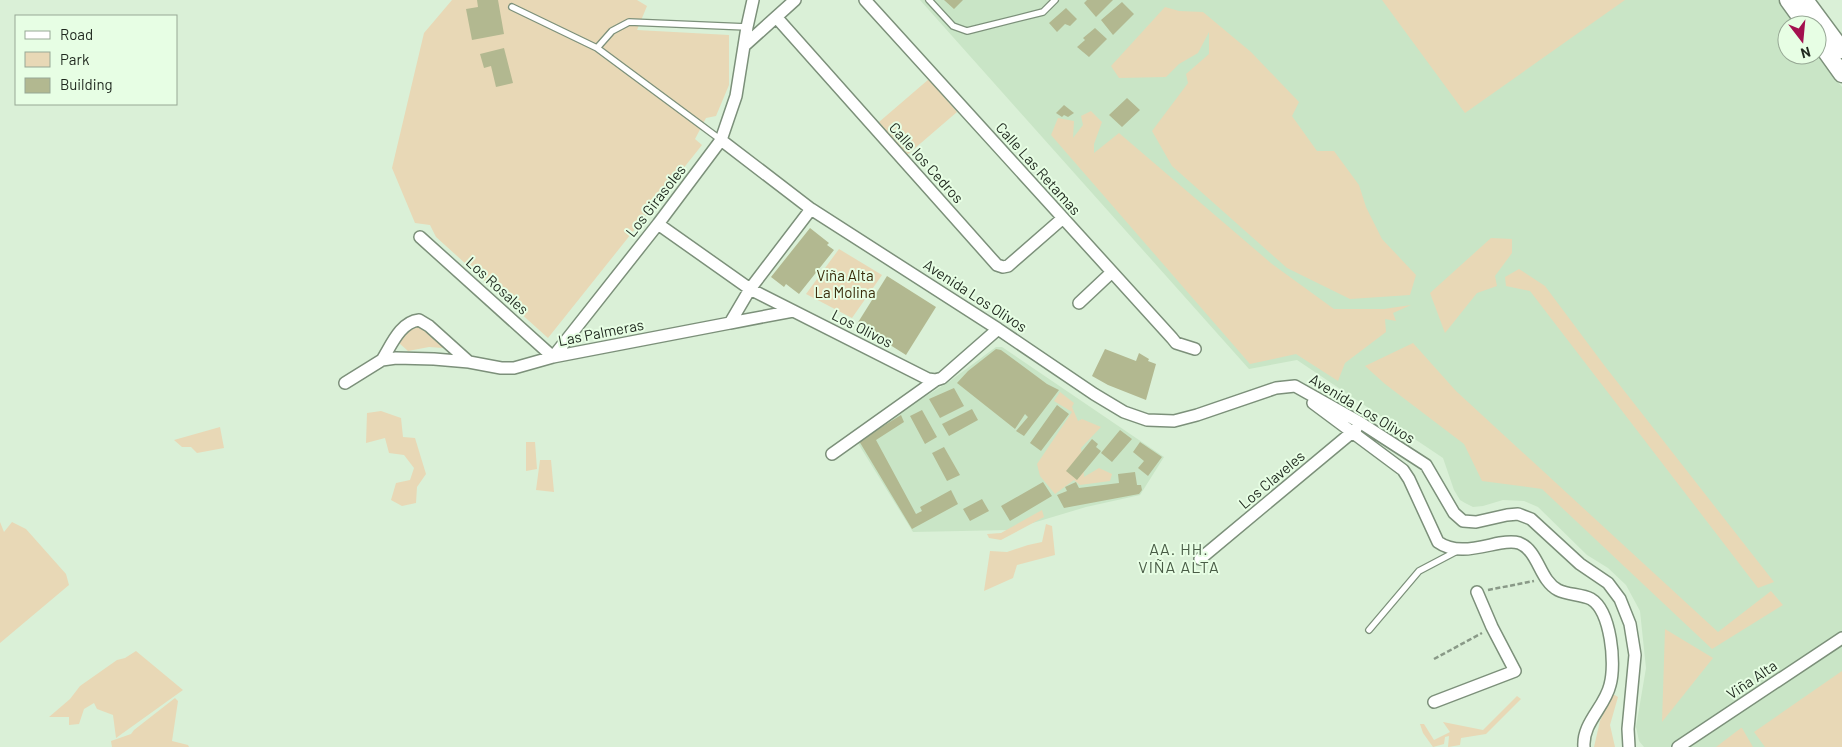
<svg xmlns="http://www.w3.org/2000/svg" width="1842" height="747" viewBox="0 0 1842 747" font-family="Barlow,sans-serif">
  <rect width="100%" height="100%" fill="#daf0d7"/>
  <path fill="#c9e5c6" d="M920,0H1778L1797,25H1787V55H1817V53L1842,87V747H1644L1639,741L1636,727L1646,668L1640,611L1626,585L1608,568L1587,555L1538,507L1524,501L1503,500L1483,506L1473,507L1465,503L1460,500L1454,490L1443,458L1297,360L1249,369Z
    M996,347H1002L1164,457L1140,495L1086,507L1009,530L913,532L856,440L950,381Z"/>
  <path fill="#e8d8b6" d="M452,0H637L647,6L637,30L729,35V85L716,116L706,118L695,139L702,145L548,338L436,237L430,225L415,223L392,168L424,33Z
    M1382,0H1625L1465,113Z
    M1165,7L1179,11L1203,12L1251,52L1299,102L1292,116L1317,151H1334L1359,185L1366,207L1382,239L1416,275L1410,295L1350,299L1287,268L1172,166L1152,131L1188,83L1186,74L1209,54V32L1198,53L1179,64L1166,77L1119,78L1111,66Z
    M929,79L957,112L907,155L879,122Z
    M1091,111L1102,122L1094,144V153L1119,133L1272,264L1334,309H1384L1411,305L1393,313L1396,321L1385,319L1386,332L1345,363L1338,381L1296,354L1250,364L1051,135L1058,118L1074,121L1073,138L1083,125L1081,116Z
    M1491,238L1512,239V253L1495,276L1497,286L1477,293L1445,333L1430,293Z
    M839,249L882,275L852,318L806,294Z
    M1519,269L1545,286L1604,365L1774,582L1758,588L1530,291L1506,286L1505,277Z
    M416,326L424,327L440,343L443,348L429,347L408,351L399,343V338L406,331Z
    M1413,343L1456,391L1718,632L1771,591L1783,605L1712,649L1542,489L1482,481L1464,444L1385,384L1365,366Z
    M1060,392L1074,403L1072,407L1078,421L1082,419L1101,427L1081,448L1084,477L1099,468L1112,474L1110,481L1080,485L1074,480L1055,494L1040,476L1037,464L1072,412L1054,401Z
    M381,411L401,418L403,437L415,438L426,474L417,487L416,503L402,506L391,500L396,483L410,480L414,468L404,455L389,453L385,438L366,443L367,413Z
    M220,427L224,448L197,453L191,447H182L174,440Z
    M526,442H535L537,469L526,471Z
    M540,460H551L554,492L536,490Z
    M1042,510L1044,517L1001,540L989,538L987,534L1001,533Z
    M12,522L26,529L66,574L69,585L0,643V522L4,532Z
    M1046,524L1052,526L1055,555L1017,565L1013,578L984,591L990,551L1007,552L1028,545L1042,542Z
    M1665,629L1713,658L1662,722Z
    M136,651L183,690L116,738L113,715L97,709L94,703L84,709L79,724L69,725V717H49L70,699L80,686L117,660L125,658Z
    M1842,671V747H1765L1754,732Z
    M1613,694L1618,697L1610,725L1615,747H1594L1600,721Z
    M1517,696L1521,699L1486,734L1461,738L1460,745L1448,747L1449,736L1445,737L1444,744L1433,747L1423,733L1420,724H1424L1434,740L1450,732L1443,722L1483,730Z
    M175,698L178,701L172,741L188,745L189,747H112L111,741L131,734L134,730Z
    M1742,728L1753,747H1716L1741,728Z"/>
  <path fill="#b2b890" d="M477,0H498L504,34L472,40L466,9L478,7Z
    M944,0H963L954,9Z
    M1087,0H1113L1096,17L1084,3Z
    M1122,2L1134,14L1113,35L1101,20Z
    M1066,8L1077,19L1070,26L1065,24L1057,32L1049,23Z
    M1095,28L1107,39L1089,57L1077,47L1085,40L1083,38Z
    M504,48L513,83L496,87L491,66L484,68L480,54Z
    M1127,98L1140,110L1122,127L1109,115Z
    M1064,105L1074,113L1068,117L1064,115L1062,117L1056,113Z
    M810,228L829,243L827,245L834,250L799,294L786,284L784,287L771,277Z
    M887,276L936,307L906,355L857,324Z
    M996,349L1001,350L1047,384L1059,390L1024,436L1016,431L1028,417L1025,414L1015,429L957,383L968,371Z
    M1105,349L1136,361L1139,353L1149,359L1148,361L1156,364L1146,400L1108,385L1092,376Z
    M954,388L964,406L940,418L929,399Z
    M1057,405L1069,414L1041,451L1030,443Z
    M972,409L978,420L949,436L942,424Z
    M922,410L937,437L925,444L910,416Z
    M901,415L904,422L876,440L916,514L922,511L920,507L951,490L958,504L912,529L859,441Z
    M1120,430L1132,439L1112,462L1101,453Z
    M1092,439L1098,444L1096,447L1101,451L1077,480L1066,471Z
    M1140,442L1162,457L1148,476L1138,468L1144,461L1133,452Z
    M944,447L960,475L947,481L932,453Z
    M1135,472L1137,485H1141L1142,490L1139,494L1064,508L1057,495L1067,491L1065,487L1076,482L1079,488L1119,483L1118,474Z
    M1043,482L1052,496L1010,521L1001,506Z
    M982,499L989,511L970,521L963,509Z"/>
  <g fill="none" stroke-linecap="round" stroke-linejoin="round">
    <g stroke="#7c907a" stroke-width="8">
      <path id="lane" d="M929,0L953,26L967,31L1043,12L1055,0
        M512,7L597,48L721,140
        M597,48L612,31L629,22L747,27
        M1369,630L1419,571L1457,551"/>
    </g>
    <g stroke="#7c907a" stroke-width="14">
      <path id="street" d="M865,0L1172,338L1176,343L1195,349
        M777,18L997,265L1003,267L1008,266L1063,218
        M744,46L795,0
        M721,140L811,209L998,329L1094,394L1124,412L1147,420L1174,421L1197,415L1276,388L1295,386L1361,423L1426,465L1454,513L1463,521L1476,522L1507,515L1518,514L1531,519L1580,564L1608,583L1620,599L1630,624L1635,655L1628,729L1629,747
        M658,224L750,289L928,379L936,380L942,378L998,329
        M420,237L553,357L658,224L721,140L736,96L747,27L753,0
        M1079,303L1112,272
        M730,323L793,311
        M382,360C391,346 400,322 419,320L429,326L469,362
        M345,383L382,360L396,358L434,359L469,362L501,368H514L553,357L730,323L750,289L811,209
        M1313,403L1403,470L1409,479L1438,542C1456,555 1479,547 1500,543C1506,542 1513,541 1519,543C1539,551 1539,580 1558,590C1568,595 1581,594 1591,599C1611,611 1616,664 1610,685C1605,707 1582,723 1584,747
        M832,454L936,380
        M1200,559L1356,429
        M1434,702L1515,671L1492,627L1477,592
        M1678,747L1842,638"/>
    </g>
    <g stroke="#7c907a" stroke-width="19">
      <path id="secondary" d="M1788,0L1806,25
        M1805,0L1842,50
        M1817,39L1842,74"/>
    </g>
    <path stroke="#899987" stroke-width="2.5" stroke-dasharray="5 2.5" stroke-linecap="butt" d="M1488,590L1534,581
      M1434,659L1482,633"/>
    <use href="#lane" stroke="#fff" stroke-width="5.5"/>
    <use href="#street" stroke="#fff" stroke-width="11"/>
    <use href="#secondary" stroke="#fff" stroke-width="16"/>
  </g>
  <g text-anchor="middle" stroke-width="4" stroke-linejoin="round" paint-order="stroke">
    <g font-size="15" fill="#1f281e" stroke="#e7fee4">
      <text transform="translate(926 163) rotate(48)" y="5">Calle los Cedros</text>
      <text transform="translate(1038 169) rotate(48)" y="5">Calle Las Retamas</text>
      <text transform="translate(656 201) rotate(-52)" y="5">Los Girasoles</text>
      <text transform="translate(497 286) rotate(42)" y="5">Los Rosales</text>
      <text transform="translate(975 296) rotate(33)" y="5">Avenida Los Olivos</text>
      <text transform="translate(862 329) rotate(27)" y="5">Los Olivos</text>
      <text transform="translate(601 333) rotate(-11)" y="5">Las Palmeras</text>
      <text transform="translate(1362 409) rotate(31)" y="5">Avenida Los Olivos</text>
      <text transform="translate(1272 480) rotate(-40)" y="5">Los Claveles</text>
      <text transform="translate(1752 680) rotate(-34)" y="5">Viña Alta</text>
    </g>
    <g font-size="15" fill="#392b0a" stroke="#e7fee4">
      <text x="845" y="281">Viña Alta<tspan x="845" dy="17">La Molina</tspan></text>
    </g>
    <g font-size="16" letter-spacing="1" fill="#495c46" stroke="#e7fee4">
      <text x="1179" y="555">AA. HH.<tspan x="1179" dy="18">VIÑA ALTA</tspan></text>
    </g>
  </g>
  <rect x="15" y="15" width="162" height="90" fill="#e7fee4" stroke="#97a895"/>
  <rect x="25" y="31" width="25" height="8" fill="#ffffff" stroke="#97a895"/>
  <text x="60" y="40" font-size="15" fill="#1f281e">Road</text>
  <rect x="25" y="52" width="25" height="15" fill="#e8d8b6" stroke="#97a895"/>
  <text x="60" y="65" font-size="15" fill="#1f281e">Park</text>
  <rect x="25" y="78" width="25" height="15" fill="#b2b890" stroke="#97a895"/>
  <text x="60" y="90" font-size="15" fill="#1f281e">Building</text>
  <g transform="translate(1802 40) rotate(164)"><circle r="24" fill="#e7fee4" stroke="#97a895"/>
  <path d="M0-4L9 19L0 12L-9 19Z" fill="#a3104f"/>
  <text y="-8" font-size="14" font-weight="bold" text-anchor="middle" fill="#1f281e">N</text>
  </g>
</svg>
